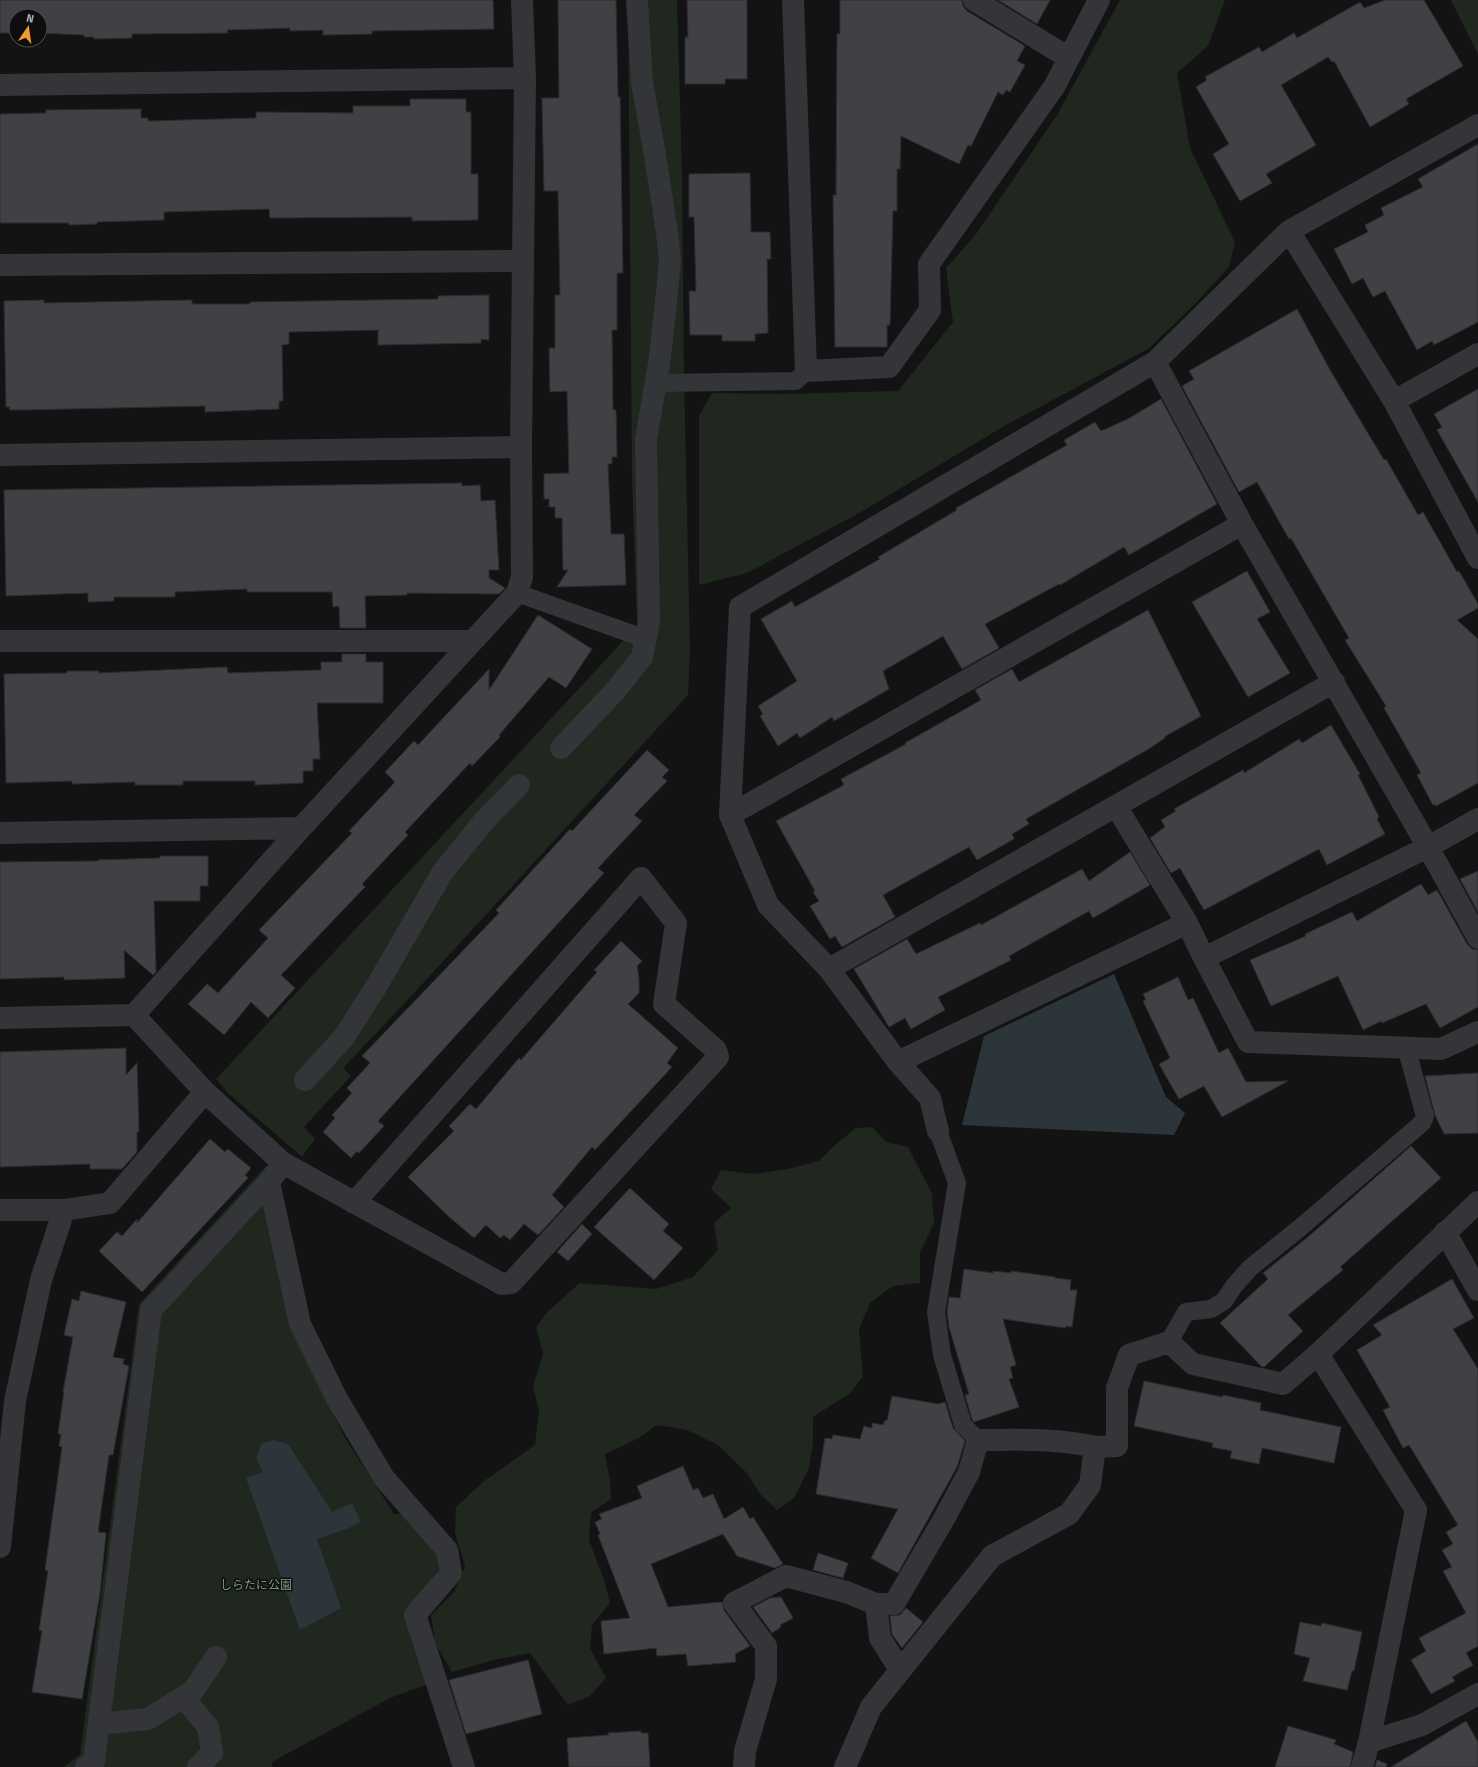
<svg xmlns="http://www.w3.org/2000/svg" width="1478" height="1767" viewBox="0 0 1478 1767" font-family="'Fira Sans','Noto Sans JP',sans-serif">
  <rect width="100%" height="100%" fill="#131314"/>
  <path fill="#1f271f" d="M628,0H677L682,175L684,374L690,651L688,695L401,1007L343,1068L351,1076L304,1127L315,1139L302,1157L229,1094L216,1079L637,626L632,475Z
    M1120,0H1225L1208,46L1177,73L1190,148L1235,242L1229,267L1195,304L1148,349L1006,425L861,512L747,573L699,585V416L712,393L783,394L898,391L953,322L946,268L976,234L1057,115Z
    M1451,0H1478V54Z
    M872,1127L886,1142L908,1147L932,1194L934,1223L920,1252V1283L893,1286L870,1303L859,1329L863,1377L849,1394L813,1417V1443L809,1468L794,1498L777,1510L760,1494L746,1472L718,1445L687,1430L657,1425L639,1438L605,1454L610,1481L611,1499L591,1513L589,1540L604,1580L610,1603L592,1625L590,1648L606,1678L590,1696L568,1705L530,1653L494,1660L452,1672L435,1643L431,1615L454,1592L465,1566L455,1533L456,1507L484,1481L535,1445L539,1412L533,1386L543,1354L536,1327L547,1312L580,1283L656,1289L693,1277L718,1250L714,1223L731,1208L711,1189L721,1170L753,1174L788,1169L819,1161L837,1143L856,1128Z
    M266,1166L284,1178L262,1200L290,1327L345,1438L394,1514H405L439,1554L441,1566L406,1613L428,1684L390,1698L272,1762V1767H64L80,1755L139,1304Z"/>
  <path fill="#2b353a" d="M1114,974L1166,1097L1185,1113L1174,1135L962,1125L984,1036Z
    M273,1440L288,1444L332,1512L352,1503L361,1522L349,1528L317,1539L341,1608L300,1630L246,1478L263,1472L256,1458L261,1444Z"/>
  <path fill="#3f4144" stroke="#2d2d30" d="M0,0H493L494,29L372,31V34L323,35V30L290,31V28L227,30L228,33L132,34V38L94,39V37H84V35L40,33V16H16V33H0Z
    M558,0H616L618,97H620L623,273H617V330H612L613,410H616L617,457H612V464H608L611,534H624L626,585L557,587L568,570H563L562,518H555V507H549V499H544V474L569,473L567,391L550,392L549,348H555V295H560L558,191H544L542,98H559Z
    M687,0H747V79H725V84H685V37H688Z
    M840,0H962L963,6L967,11L1025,46L1017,61L1025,65L1010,92L1006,90L1003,95L998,92L971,146L968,145L959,164L901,136L900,169H897V211H893L890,325H887V347H835L833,195H836L837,34H840Z
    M998,0H1050L1037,24Z
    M1385,0H1424L1463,66L1406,99L1409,104L1370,127L1334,61L1332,62L1328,57L1281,85L1316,145L1266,174L1272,183L1240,201L1213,154L1229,144L1196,87L1207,80L1205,77L1259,47L1262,52L1294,33L1297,38L1360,2L1364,8Z
    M410,99H466V112H471V174H478V220L412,221V217L270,218L269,209L164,212V220L97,222V224L69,225V223H0V114L46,113V110L141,109V118H148V121L256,118V112L353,113V106H410Z
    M1478,144V322L1434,345L1432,341L1417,350L1385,291L1373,297L1363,278L1352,284L1334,249L1368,232L1365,225L1384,215L1381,208L1423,187L1418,179Z
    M750,173L751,232H770L771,259H767L768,333L755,334V341H722V335H690L689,291H696L694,217H689V174Z
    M489,295V340L481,339V343L378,345V330L289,332V344L282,345L283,401H279V409L205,412V406L20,410H9L10,407H6L4,301L44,300V303L192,300V304H250V302L438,299V296Z
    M1297,309L1330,370L1384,460L1386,459L1418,515L1423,512L1457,572L1459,571L1478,604V608L1457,620L1478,639V783L1436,806L1435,804L1433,805L1417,775L1421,773L1384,708L1386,706L1345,640L1349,638L1291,538L1289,539L1257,482L1239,492L1182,386L1194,379L1189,371Z
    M1478,389V502L1437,430L1442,427L1434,414Z
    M1161,399L1217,504L1129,555L1124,547L1060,585L1059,584L985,624L999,648L962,669L943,636L883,671L889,689L834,721L832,717L800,738L797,733L778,746L760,716L763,714L758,706L797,681L761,619L792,601L795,607L880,559L878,557L957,510L956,508L1067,445L1064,440L1095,422L1101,431L1128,419Z
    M462,483V486L480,485L481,501L495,500L499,570H489V578L505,588L499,594L407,593V595L365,596L366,628H340L339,606L333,607L332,592H247V589L175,592V597H114V601L88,602V593L6,596L4,490Z
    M1247,571L1270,612L1257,619L1290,673L1248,697L1192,602Z
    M1148,610L1201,716L1164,737L1165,738L1147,750L1026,819L1029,824L1012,834L1014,839L977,860L969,847L883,895L895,917L842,947L835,936L830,939L810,906L819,901L813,892L815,891L776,821L844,785L841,779L906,744L905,743L981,700L975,690L1012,669L1019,682Z
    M538,615L592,649L566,688L549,677L499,735L500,737L472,766L470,763L405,832L408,835L362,884L365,887L281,975L295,988L268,1018L251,1002L224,1035L188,1004L207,984L218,993L268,938L259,930L352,833L349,831L395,782L385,772L414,741L418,745L489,669V690Z
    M342,654H366V662H383V703H317L320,759H313V771H303V783L255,785V781H183V785H135V782L72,784V781L6,783L4,674L67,673V671H99V673L227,667L228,673L321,670V662H342Z
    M1331,725L1360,774L1358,775L1379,817L1377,819L1385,834L1327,865L1319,849L1204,910L1180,868L1171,873L1150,838L1165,827L1161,820L1176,811L1174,809L1243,770L1244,773L1299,739L1302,743Z
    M647,750L669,770L662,777L667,781L634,815L642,821L598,868L604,873L378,1121L384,1126L359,1153L357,1151L351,1158L323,1132L335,1118L332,1115L352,1093L347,1088L370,1063L362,1056L499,913L496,910L570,829L572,831Z
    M1130,852L1150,885L1093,918L1089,911L1009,956L1011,960L938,997L945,1010L911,1029L905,1018L889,1027L854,969L907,939L916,954L980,923L981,925L1082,869L1089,881Z
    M160,856H208V886H200V901H154L156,972L153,975L124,950L125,978L64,980V977L0,979V862L98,861V860L160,858Z
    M1478,871V912L1460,879Z
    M1421,884L1428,895L1437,890L1467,944L1472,949L1478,950V1007L1440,1028L1426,1004L1382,1023L1381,1021L1363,1030L1338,976L1271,1006L1250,960L1306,936L1305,934L1352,912L1357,921Z
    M621,941L642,961L637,966L639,979V993L628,1004L678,1048L667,1063L672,1067L595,1150L592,1147L552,1195L564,1207L538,1235L524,1224L510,1240L504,1235L500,1238L486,1225L474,1238L448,1216L408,1177L454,1131L449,1126L470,1104L476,1109L519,1058L521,1060L597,972L594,970Z
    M1178,977L1188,1000L1193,998L1219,1053L1228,1048L1246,1082L1288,1081L1222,1117L1204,1086L1179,1099L1159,1064L1170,1058L1143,1001L1146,1000L1143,994Z
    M126,1048V1075L137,1063L139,1131L137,1132V1152L122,1169H90V1164L0,1167V1052Z
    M1478,1073V1133L1444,1134L1435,1115L1425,1076Z
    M210,1139L225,1152L228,1149L251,1168L245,1175L248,1178L142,1292L99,1251L117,1232L122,1236L137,1219V1223Z
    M1411,1146L1441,1178L1340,1267L1343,1270L1288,1315L1303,1331L1264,1367L1261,1366L1220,1323L1268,1279L1263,1273L1308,1237Z
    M630,1188L669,1224L663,1231L683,1248L654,1280L594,1227Z
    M582,1224L592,1234L568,1261L557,1252Z
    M964,1269L993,1273V1271L1011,1273V1271L1055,1277V1278L1071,1280L1070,1290H1077L1072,1327L1066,1326L1065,1328L1003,1319L1016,1365L1010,1367L1013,1378L1009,1379L1019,1407L974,1422L972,1419L965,1395L969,1394L949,1327L947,1312L949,1297L960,1298Z
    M1452,1279L1474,1318L1453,1329L1478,1369V1646L1466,1653L1473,1665L1452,1677L1455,1681L1431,1694L1411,1660L1426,1651L1419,1638L1466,1613L1443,1571L1452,1567L1442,1550L1453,1544L1446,1532L1458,1525L1409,1445L1403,1448L1383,1410L1390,1407L1357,1350L1382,1335L1373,1325Z
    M81,1291L126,1302L113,1357L124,1359L123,1364L129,1366L113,1455H109L98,1532L106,1533L100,1593L82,1699L32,1692L42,1631L39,1630L48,1571L45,1570L62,1447L59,1446L61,1434H58L64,1392H63L73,1337L64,1335L72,1299L79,1301Z
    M1144,1381L1222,1397L1223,1395L1261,1403L1260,1410L1341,1427L1334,1463L1262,1448L1259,1464L1230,1458L1232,1451L1212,1447L1213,1443L1134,1426Z
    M892,1396L938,1404L945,1402L953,1428L965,1441L957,1467L898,1573L871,1558L898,1509L816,1494L825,1438L832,1439L833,1435L860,1439L864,1426L872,1428V1423L883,1425L885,1420L887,1421Z
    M683,1466L693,1490L698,1488L703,1498L713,1494L724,1519L743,1507L750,1519L753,1517L783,1564L775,1568L737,1556L723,1534L651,1564L668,1607L722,1602L724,1610L750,1646L735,1654L736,1662L688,1666L686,1654L657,1656L656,1648L604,1654L601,1621L630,1618L598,1535L600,1534L595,1522L602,1519L599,1514L642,1498L637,1486Z
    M818,1553L848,1563L843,1578L813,1570Z
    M781,1597L793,1618L780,1625L781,1627L772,1633L753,1607L770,1598Z
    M906,1608L923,1622L902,1648L892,1634L890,1616L900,1615Z
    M1300,1622L1321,1626L1322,1623L1362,1632L1354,1671H1352L1347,1690L1303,1681L1310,1658L1294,1654Z
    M528,1660L542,1714L466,1734L449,1680Z
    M1466,1721L1478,1742V1767H1391Z
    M1288,1726L1336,1740L1334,1744L1353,1752L1350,1767H1275Z
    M641,1731V1733H648L650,1767H569L567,1738L609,1735L608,1733Z
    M1377,1760L1387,1764L1386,1767H1375Z"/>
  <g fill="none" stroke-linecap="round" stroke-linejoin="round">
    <path stroke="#343539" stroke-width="18" d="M656,383L796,381L806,371
      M517,593L646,639
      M938,1131L957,1183L936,1312L942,1355L963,1425L978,1440
      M1169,1342L1186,1312L1211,1309L1224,1301L1234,1286L1250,1268L1301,1227L1422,1123L1425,1116L1406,1047"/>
    <path stroke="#343539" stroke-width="22" d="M793,0L806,371L889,367L930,310L929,264L1054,87L1099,0
      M974,0L1069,58
      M0,85L525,78
      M1289,231L1394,401L1478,558
      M0,265L523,261
      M1155,362L1242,524L1428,847L1478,938
      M1394,401L1478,354
      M0,455L521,447
      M0,641H472
      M561,748L616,690L642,657L649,622L646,439L659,364L666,303L670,260L667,232L655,155L642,82L637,0
      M1116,806L1187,923L1204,958L1248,1042L1441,1049L1478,1032
      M730,815L1242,524
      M0,833L301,828
      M1204,958L1428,847L1478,819
      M829,969L1334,682
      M134,1015L205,1092L283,1163L502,1284L511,1283L718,1057L716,1050L664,1004L676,923L641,878L354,1203
      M0,1018L134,1015L301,828L517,593L522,577L521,447L525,78L522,0
      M898,1062L1187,923
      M305,1080L344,1037L376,987L442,873L484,821L519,785
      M938,1131L930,1098L898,1062L829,969L768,905L730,815L740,607L1155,362L1289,231L1478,125
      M269,1182L300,1324L337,1399L384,1478L447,1550L451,1573L415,1615L464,1767
      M0,1210H64L110,1203L205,1092
      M1445,1232L1478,1290
      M1318,1354L1416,1510L1369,1742L1362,1767
      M0,1547L15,1401L41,1280L64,1210
      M876,1604H894L945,1517L969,1472L978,1440C1017,1440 1057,1438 1095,1447
      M183,1697L208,1727L212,1753L198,1767
      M99,1724L148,1719L193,1691L216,1657
      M1369,1742L1422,1725L1478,1694
      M86,1767L94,1761L151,1310L269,1182L283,1163
      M744,1767L745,1751L766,1679V1646L734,1603L786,1576L846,1592L876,1604L880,1638L900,1670
      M845,1767L871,1707L992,1556L1069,1514L1090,1485L1095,1447L1117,1446V1388L1129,1355L1169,1342L1193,1364L1283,1384L1318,1354L1478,1202"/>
  </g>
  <g text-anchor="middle" stroke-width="3" stroke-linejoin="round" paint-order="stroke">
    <g font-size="12" fill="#7d9f7c" stroke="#0e0e0f">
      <text x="256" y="1589">しらたに公園</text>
    </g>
  </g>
  <g transform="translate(28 28) rotate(13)"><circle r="19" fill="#0e0e0f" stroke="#4a4d51"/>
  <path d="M0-3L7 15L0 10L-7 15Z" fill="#ee9c31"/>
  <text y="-6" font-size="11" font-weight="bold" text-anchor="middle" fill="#a5abb5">N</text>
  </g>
</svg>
